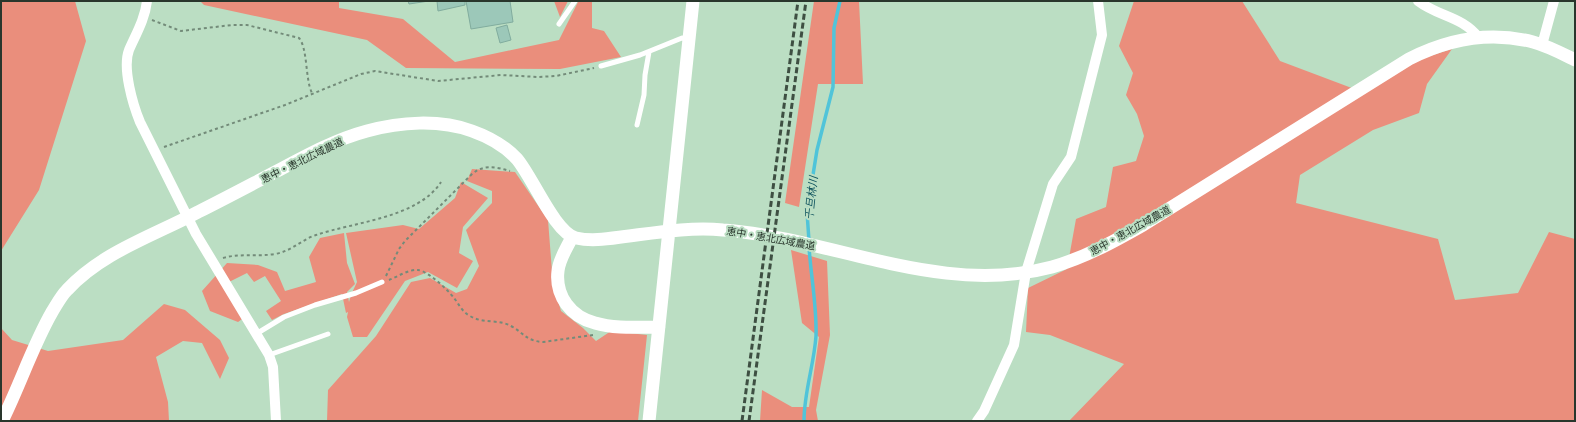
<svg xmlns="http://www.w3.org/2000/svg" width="1576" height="422" viewBox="0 0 1576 422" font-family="Lora,'Noto Sans JP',serif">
  <rect width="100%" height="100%" fill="#bbdec3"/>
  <path fill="#ea8e7c" d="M1,1H75L86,41L39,190L1,251Z
    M200,1H339V8L403,19L455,62L559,40L578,2L592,1V28L604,31L621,57L560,69L406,68L367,40L204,5Z
    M554,1H568L560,17Z
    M814,1H859L863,84H818L799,207L785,203Z
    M1134,1H1242L1280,61L1365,93L1414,61L1452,49L1427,84L1419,113L1373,130L1300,175L1296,203L1438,239L1455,300L1518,293L1549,232L1575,239V421H1069L1124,364L1050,335L1026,332L1028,288L1067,269L1076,219L1106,207L1113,167L1136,161L1144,136L1137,114L1126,95L1133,73L1119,46Z
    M472,169L515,172L548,220L553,284L561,311L583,328L596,341L611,331L647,335L638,421H327L328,390L376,336L411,282L430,278L456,293L467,289L479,266L466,230L492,203V191L467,181Z
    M461,182L488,198L463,227L459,253L473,261L457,288L428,272L405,281L367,337H353L347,317L348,312L346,313L342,294L284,314L272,320L266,311L281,301L265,276L254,282L247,273L225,284L245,317L238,322L210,311L202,291L227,263L258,265L277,272L285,291L316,282L309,257L320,238L344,233L347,263L355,284L347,292L349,302L351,295L357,282L346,233L403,225L419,229L455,198Z
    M791,250L827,261L830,335L816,410L818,421H760L762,390L792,407H809L819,337L802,323Z
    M164,304L185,310L220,340L229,358L220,379L202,343L183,341L156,357L168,402L169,421H1V328L12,340L48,351L123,340Z"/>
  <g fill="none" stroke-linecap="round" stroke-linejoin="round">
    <path stroke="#50c4d9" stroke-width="3.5" d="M809,241L807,212L817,150L833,87L834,28L840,1
      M804,421C804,392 814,365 816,336C817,307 811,277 809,247"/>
  </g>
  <path fill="#9cc8b9" stroke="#81ac9e" d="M408,1H429L409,4Z
    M437,1H465V5L438,11Z
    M466,1H510L513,22L471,29Z
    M507,25L511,40L500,43L496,28Z"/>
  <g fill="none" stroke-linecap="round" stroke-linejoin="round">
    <path stroke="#738b79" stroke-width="2" stroke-dasharray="3 3" stroke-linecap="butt" d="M152,20L181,31L232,25H247L299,38C308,49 305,79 312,93
      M164,147L285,105L361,74L375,71L438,81L501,75L538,77L556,76L594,68
      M223,258C240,253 257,257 275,254C292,251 301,240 316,235C354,222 418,218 441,182
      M386,276L399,249L405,241L472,174C484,164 496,167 510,171
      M389,280C397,277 409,269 418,270C428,271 448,290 454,298C459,304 462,312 470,316C483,324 499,319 511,326C524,333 526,341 543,342L593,335"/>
    <path stroke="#fff" stroke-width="5" d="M559,24L575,1
      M601,66L640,55L682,38L689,39
      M637,125L644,95L645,75L649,52
      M256,334L284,317L315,305L356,293L382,282
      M269,355L328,334"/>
    <path stroke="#fff" stroke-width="10" d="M147,1C145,19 136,34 129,50C122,68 133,105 140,122L196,234L269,355L273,367L276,421
      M1418,1C1439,17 1462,16 1479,38
      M1542,45L1554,1
      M977,421L984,411L1014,345L1026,272L1053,184L1071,157L1102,35L1098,1"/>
    <path stroke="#fff" stroke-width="13" d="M572,237C567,248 559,259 558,271C555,296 571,317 595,323C615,329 638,327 659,327
      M2,421C20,385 32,347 52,312C57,304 61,296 67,290C102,252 153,236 198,212C226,198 254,183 281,169C309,154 337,139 367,131C400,122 439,119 472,131C489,137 505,146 517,159C533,178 555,233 576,238C594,242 612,238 629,236C660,232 692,227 723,230C833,238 940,297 1052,267C1084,258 1113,242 1143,225L1409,59C1448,39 1490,31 1533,42C1548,46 1561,53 1575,60
      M649,421L693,1"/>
    <path stroke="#3e4f42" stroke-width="3" stroke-dasharray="6 3" stroke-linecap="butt" d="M742,421L798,1
      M749,421L806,1"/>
  </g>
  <g text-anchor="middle" stroke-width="4" stroke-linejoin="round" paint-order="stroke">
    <g font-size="10" fill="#29362c" stroke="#bbdec3">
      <text transform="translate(302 160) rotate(-26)" y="4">恵中・恵北広域農道</text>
      <text transform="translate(1130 230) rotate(-29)" y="4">恵中・恵北広域農道</text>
      <text transform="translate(771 238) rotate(10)" y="4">恵中・恵北広域農道</text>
    </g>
    <g font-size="11" font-style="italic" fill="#0d525d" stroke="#bbdec3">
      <text transform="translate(811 198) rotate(-84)" y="4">千旦林川</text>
    </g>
  </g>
  <rect width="1576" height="422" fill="none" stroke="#29362c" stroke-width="4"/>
</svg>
